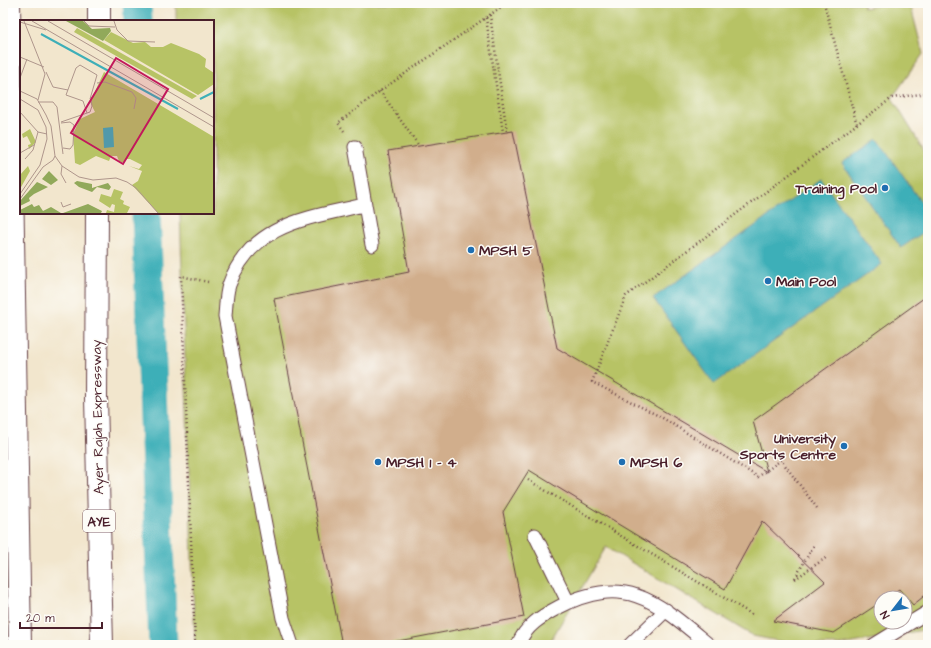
<svg xmlns="http://www.w3.org/2000/svg" width="931" height="648" viewBox="0 0 931 648" font-family="'Architects Daughter',sans-serif">
  <rect width="100%" height="100%" fill="#fdfcf7"/>
  <filter id="ink" filterUnits="userSpaceOnUse"><feTurbulence type="fractalNoise" baseFrequency=".025" numOctaves="2"/><feDisplacementMap in="SourceGraphic" scale="8" xChannelSelector="R" yChannelSelector="G"/><feConvolveMatrix kernelMatrix="1 2 1 2 8 2 1 2 1" color-interpolation-filters="sRGB"/></filter>
  <filter id="wash" filterUnits="userSpaceOnUse"><feTurbulence type="fractalNoise" baseFrequency=".012" numOctaves="4" result="noise"/><feDisplacementMap in="SourceGraphic" scale="16" xChannelSelector="R" yChannelSelector="G"/><feGaussianBlur stdDeviation="0.9" result="paint"/><feColorMatrix in="noise" values="0 0 0 0 0 0 0 0 0 0 0 0 0 0 0 0 0 1.4 0 .05"/><feComposite in="paint" operator="in"/></filter>
  <g filter="url(#wash)">
    <rect width="100%" height="100%" fill="#f2e6cd"/>
    <path fill="#b7c365" stroke="#807148" fill-rule="evenodd" d="M176,3H863L864,8L892,3H910L923,54L892,98L928,157V629L842,645H799L753,636L606,547L548,645H195L180,213H213V21H176ZM881,598H905V622H881Z"/>
    <path fill="#3eafb8" stroke="#446772" d="M877,139L928,212V229L901,248L842,163Z
      M821,179L882,264L714,384L653,298Z"/>
    <g fill="none" stroke-linecap="round" stroke-linejoin="round">
      <path stroke="#3eafb8" stroke-width="29" d="M137,3L138,21
        M146,213L163,645"/>
    </g>
    <g id="blocks">
      <path fill="#d1ae8c" d="M513,131L557,348L767,472L753,421L928,295V593L913,605L899,589L886,598H881V602L834,633L773,621L825,582L762,521L725,589L529,470L503,512L524,617L377,645H342L274,299L409,272L388,151Z"/>
    </g>
  </g>
  <g filter="url(#ink)">
    <use href="#blocks" fill-opacity="0" stroke="#633d43" stroke-width="1"/>
    <g fill="none" stroke-linecap="round" stroke-linejoin="round">
      <g stroke="#633d43" stroke-width="15">
        <path id="lane" d="M355,147L372,245
          M535,535L568,602
          M292,645L283,618L225,316C226,306 226,294 229,285C251,223 309,218 364,205
          M518,645C525,626 542,616 559,607C627,572 658,603 709,645
          M630,645L666,610
          M874,645L928,612"/>
      </g>
      <g stroke="#633d43" stroke-width="24">
        <path id="highway" d="M9,3L20,645
          M99,21V3
          M97,213L96,398L102,645"/>
      </g>
      <path stroke="#633d43" stroke-width="2.5" stroke-dasharray="1 3" stroke-linecap="butt" d="M824,3L857,125
        M490,15L507,132
        M486,18L503,132
        M380,91L419,146
        M344,131L338,123L380,91L507,3
        M528,480L753,615
        M817,508L781,460L758,477L661,417L592,382L626,296L892,98L928,93
        M795,578L814,545
        M795,579L827,557
        M195,645L181,276L208,282"/>
      <use href="#lane" stroke="#fff" stroke-width="13"/>
      <use href="#highway" stroke="#fff" stroke-width="22"/>
    </g>
  </g>
  <g fill="#1f6fb2" stroke="#fdfcf7" stroke-width="1.5">
    <circle cx="885" cy="188" r="4"/>
    <circle cx="471" cy="250" r="4"/>
    <circle cx="768" cy="281" r="4"/>
    <circle cx="844" cy="446" r="4"/>
    <circle cx="378" cy="462" r="4"/>
    <circle cx="622" cy="462" r="4"/>
  </g>
  <g text-anchor="middle" stroke-width="3" stroke-linejoin="round" paint-order="stroke">
    <rect fill="#fdfcf7" stroke="#806168" stroke-width="1" x="83" y="510" width="32" height="22" rx="3"/>
    <g font-size="13" font-weight="bold" fill="#4a1f2b">
      <text x="99" y="526">AYE</text>
    </g>
    <g font-size="14" font-weight="bold" fill="#4a1f2b" stroke="#fdfcf7" text-anchor="start">
      <text x="877" y="193" text-anchor="end">Training Pool</text>
      <text x="479" y="255">MPSH 5</text>
      <text x="776" y="286">Main Pool</text>
      <text x="836" y="443" text-anchor="end">University<tspan x="836" dy="16">Sports Centre</tspan></text>
      <text x="386" y="467">MPSH 1 - 4</text>
      <text x="630" y="467">MPSH 6</text>
    </g>
    <g font-size="14" fill="#4a1f2b" stroke="#fdfcf7">
      <text transform="translate(97 417) rotate(-91)" y="5">Ayer Rajah Expressway</text>
    </g>
  </g>
  <g transform="translate(20 20)">
    <rect width="194" height="194" fill="#f2e6cd"/>
    <path d="M57,8L177,76L172,79L54,12ZM91,12L113,23L125,22L131,27H143L151,23L179,34L186,39L185,47L194,53V64L178,75L84,20ZM84,52L194,117V193H138L112,165L118,161L122,151L109,146L119,149L122,145L110,139H106L104,143L99,141L97,136H91L89,141L76,136L60,145L55,143L53,114L60,99L75,92L70,82ZM10,109L16,122L9,129L8,125L11,124L7,116L3,118L2,114ZM8,146L10,151L0,169V155ZM94,169L103,172L100,179L104,181L103,184L110,187L107,193H86L87,190L94,192L95,185L92,184L90,188L79,181L81,174L91,177Z" fill="#b7c365"/>
    <path d="M46,1H63L72,9L90,8L91,11L83,21ZM29,151L38,160L31,165L22,159ZM57,161L72,164V168L88,163L91,167L89,170L77,167L72,172L59,167L54,163ZM17,162L28,167L14,174L9,178L10,181L0,186V181ZM12,184L14,187L19,185L23,191L31,187L41,193H0V190ZM68,184L82,191L81,193H43Z" fill="#91a95a"/>
    <path d="M93,107L94,127L84,128L83,108Z" fill="#3eafb8"/>
    <path fill="none" stroke="#3eafb8" stroke-width="2" d="M21,14L158,89M180,79L194,72"/>
    <path fill="none" stroke="#af968c" stroke-width="1" d="M4,1L25,54L18,80M12,1L194,107M28,1L194,98M64,1L69,6L95,7M94,1L97,10L108,21L135,22M0,2L26,10M0,37L24,47M26,52L33,67L48,70M0,58L7,39M77,63L85,62L112,72L116,78L114,89M0,71L17,79L26,95L31,106L35,136L33,140L23,147L0,179M0,79L18,90L26,107L27,119L20,145L0,174M18,82H33L37,87L43,134M0,92L18,112L27,114M67,93L63,81L46,75L56,48L60,45L77,55L70,79M41,102L70,92L72,86L71,79M41,103L50,102L54,105L53,125L50,129L43,128M0,133L14,125M35,136L42,146L59,157L73,160L96,158L107,162L116,168L138,193M5,139L13,130L18,112M42,146L41,154L46,163M41,182L43,187L51,184"/>
    <path fill="#c2185b" fill-opacity="0.15" stroke="#c2185b" stroke-width="2" d="M96,38L148,69L103,144L51,113Z"/>
    <rect width="194" height="194" fill="none" stroke="#4a1f2b" stroke-width="2"/>
  </g>
  <rect width="931" height="648" fill="none" stroke="#fdfcf7" stroke-width="16"/>
  <g transform="translate(893 610) rotate(239)"><circle r="19" fill="#fdfcf7" stroke="#b5a4a5"/>
  <path d="M0-3L7 15L0 10L-7 15Z" fill="#1f6fb2"/>
  <text y="-6" font-size="11" font-weight="bold" text-anchor="middle" fill="#4a1f2b">N</text>
  </g>
  <path d="M20 622v6h82v-6" fill="none" stroke="#4a1f2b" stroke-width="2"/>
  <text x="26" y="622" font-size="12" fill="#4a1f2b" stroke="#fdfcf7" stroke-width="3" paint-order="stroke">20 m</text>
</svg>
